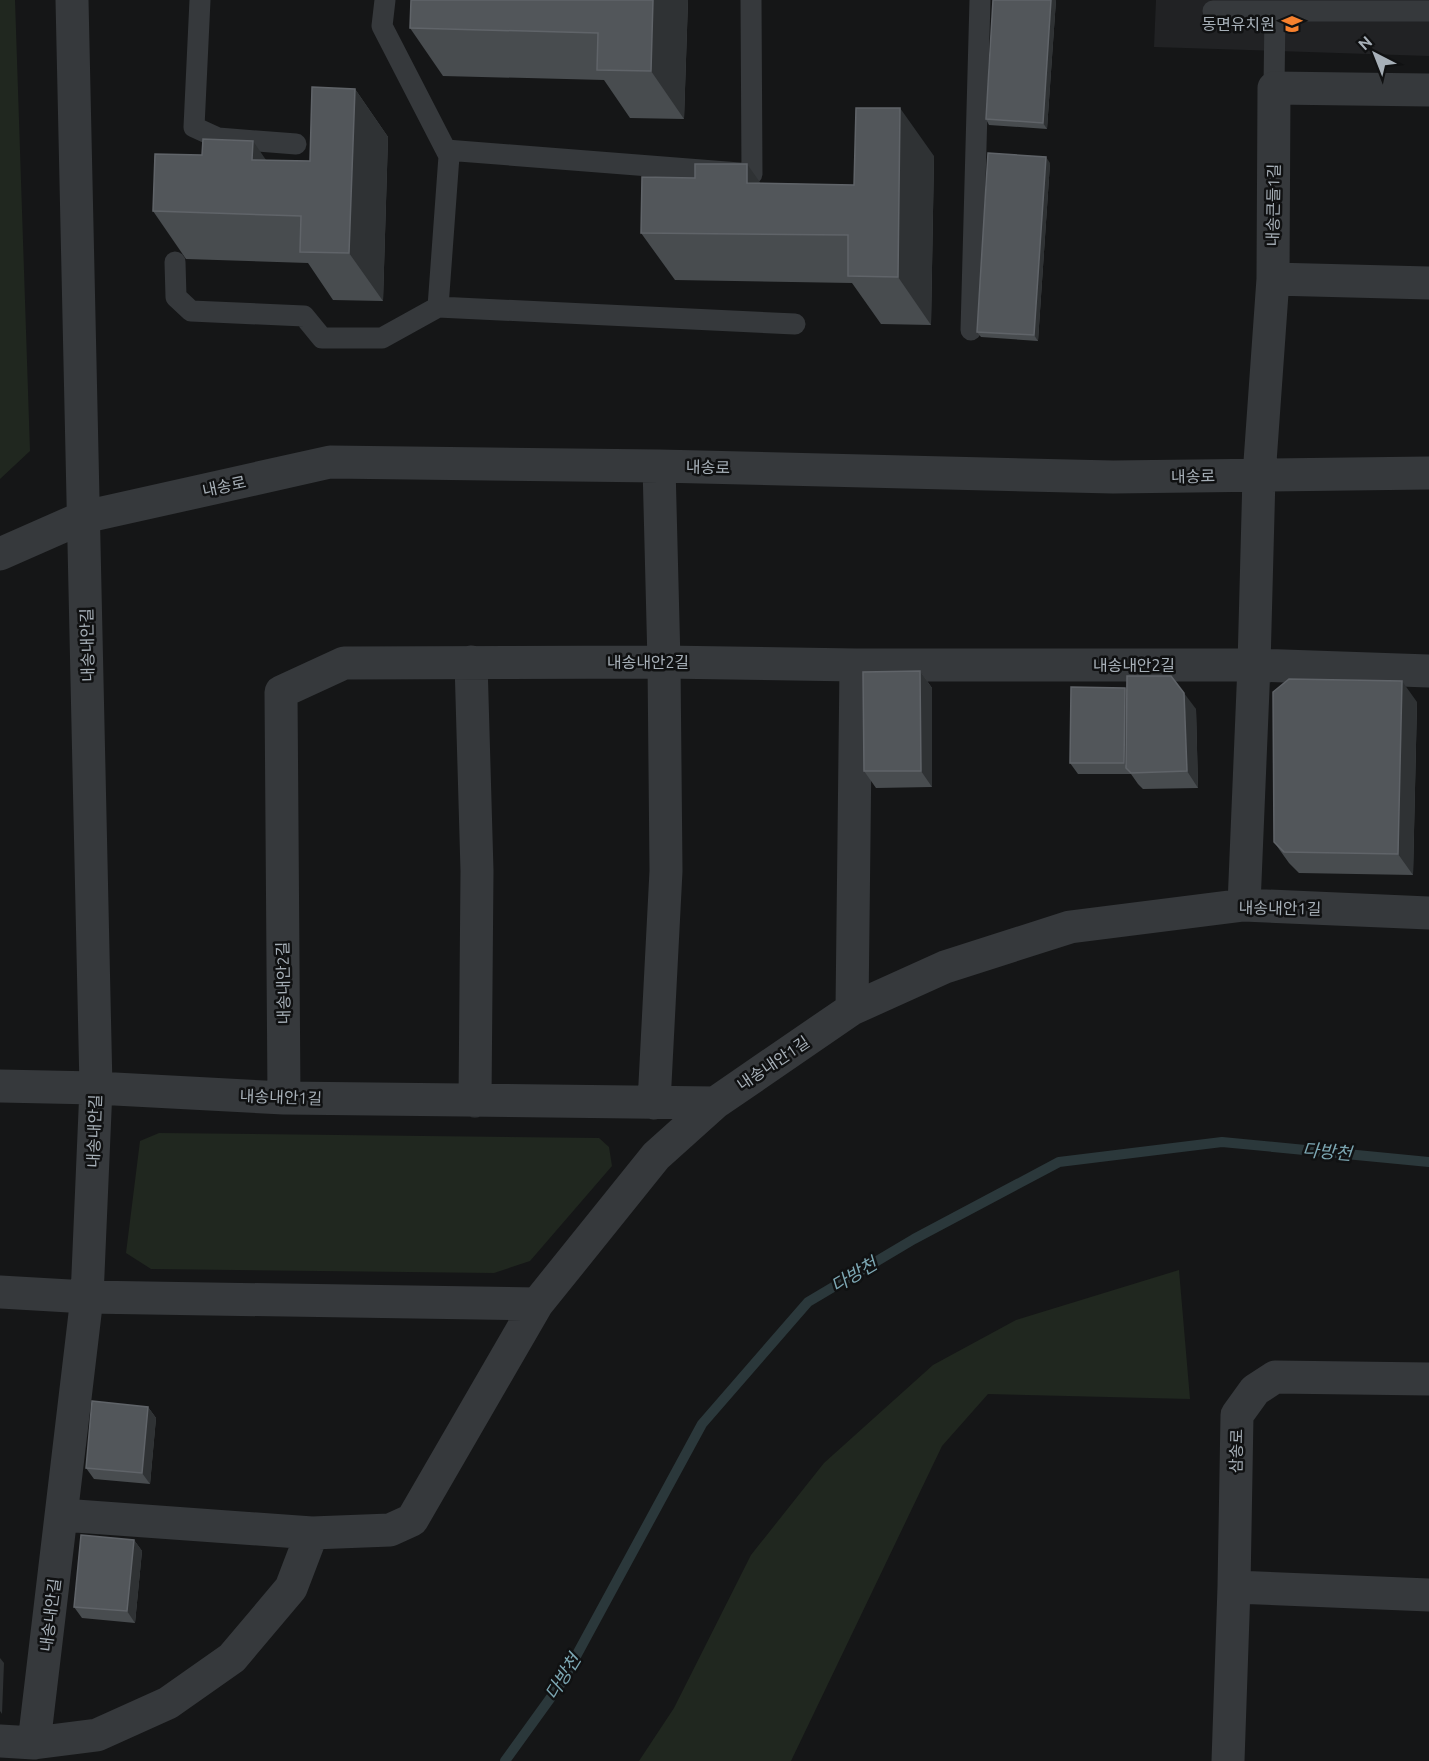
<svg xmlns="http://www.w3.org/2000/svg" width="1429" height="1761" viewBox="0 0 1429 1761" font-family="Ubuntu,'Noto Sans KR',sans-serif">
  <rect width="100%" height="100%" fill="#151617"/>
  <path fill="#212224" d="M1156,0H1429V56L1154,47Z"/>
  <path fill="#20271f" d="M0,0H15L30,451L0,479Z
    M159,1133L599,1138L609,1147L612,1166L530,1261L494,1273L151,1269L126,1253L140,1141Z
    M1179,1270L1190,1399L988,1394L942,1446L791,1761H639L674,1708L751,1555L824,1463L933,1365L1016,1320Z"/>
  <g fill="none" stroke-linecap="round" stroke-linejoin="round">
    <path stroke="#2b383b" stroke-width="10" d="M505,1761L562,1682L702,1424L808,1302L914,1239L1059,1162L1222,1142L1429,1162"/>
    <path stroke="#36393c" stroke-width="21" d="M200,0L194,127L218,138L296,144
      M385,0L382,26L449,156L438,307
      M1213,11H1429
      M1274,88L1275,11
      M446,150L752,174L751,0
      M175,262L176,297L191,311L304,316L322,338H382L438,307L795,324
      M971,330L980,0"/>
    <path stroke="#36393c" stroke-width="33" d="M1273,279L1429,283
      M0,554L84,517L330,462L659,466L1113,477L1429,473
      M471,662L477,871L475,1101
      M1244,905L1254,665L1259,476L1273,279L1274,88L1429,90
      M852,1009L856,665
      M0,1086L96,1088L284,1098L715,1103L852,1009L945,967L1070,927L1244,905L1429,913
      M284,1098L281,692L344,663L664,662L856,665H1254L1429,671
      M654,1103L666,871L664,662L659,466
      M0,1292L87,1297L537,1304
      M62,1515L312,1533
      M1234,1587L1429,1595
      M0,1741L34,1743L97,1735L168,1703L232,1658L291,1588L312,1533L390,1530L412,1520L537,1304L656,1156L715,1103
      M34,1743L87,1297L96,1088L72,0
      M1228,1761L1234,1587L1237,1415L1255,1390L1275,1377L1429,1379"/>
  </g>
  <path fill="#484c4f" d="M411,0H688L684,119L630,118L604,80L443,76L410,28Z
    M993,0H1056L1047,129L989,125L986,119Z
    M355,89L388,137L383,301L333,300L308,263L186,259L153,211L266,160L310,161Z
    M934,156L931,325L881,324L852,283L675,280L641,233L695,178L760,183L854,185Z
    M1050,163L1038,341L981,337L977,332Z
    M920,671L932,688V787L876,788L864,771Z
    M1125,688L1127,690L1196,709L1198,788L1143,789L1138,784L1131,774H1078L1070,763Z
    M1417,702L1413,875L1299,873L1289,863L1274,842Z
    M148,1407L156,1418L150,1484L94,1479L86,1468Z
    M134,1540L142,1551L135,1623L82,1618L74,1607Z"/>
  <path fill="#2f3234" d="M653,0H688L684,119L651,71Z
    M1051,0H1056L1047,129L1043,123Z
    M355,89L388,137L383,301L349,253Z
    M900,108L934,156L931,325L898,277Z
    M253,141L286,189L252,160Z
    M1046,157L1050,163L1038,341L1034,335Z
    M747,164L781,212L747,183Z
    M920,671L932,688V787L921,771Z
    M1402,681L1417,702L1413,875L1398,854Z
    M1125,688L1133,699L1132,773L1124,763Z
    M1184,693L1196,709L1198,788L1187,771Z
    M148,1407L156,1418L150,1484L142,1473Z
    M134,1540L142,1551L135,1623L127,1611Z
    M0,1658L4,1663L2,1714L0,1711Z"/>
  <path fill="#52565a" stroke="#606469" stroke-width="1.5" d="M411,0H653L651,71L597,70L598,33L410,28Z
    M993,0H1051L1043,123L986,119Z
    M312,87L355,89L349,253L300,252L301,216L153,211L155,154L202,155L203,139L253,141L252,160L310,161Z
    M856,108H900L898,277L848,276V235L641,233L642,177L695,178V164H747V183L854,185Z
    M988,153L1046,157L1034,335L977,332Z
    M920,671L921,771H864L863,672Z
    M1127,676H1171L1184,693L1187,771L1131,773L1126,768Z
    M1289,679L1402,681L1398,854L1284,852L1274,842L1273,692Z
    M1071,687L1125,688L1124,763H1070Z
    M92,1401L148,1407L142,1473L86,1468Z
    M81,1535L134,1540L127,1611L74,1607Z"/>
  <defs>
    <g id="school-bare" transform="scale(1.62)"><path d="M0-5L7-2L0 1L-7-2ZM-4 1L0 2.5L4 1V4Q0 6-4 4Z" fill="#f7812e" stroke="#101112" stroke-width="2.5" paint-order="stroke"/></g>
  </defs>
  <g fill-rule="evenodd">
    <use href="#school-bare" x="1292" y="24"/>
  </g>
  <g text-anchor="middle" stroke-width="5" stroke-linejoin="round" paint-order="stroke">
    <g font-size="16" fill="#a7b0b8" stroke="#101112" text-anchor="end">
      <text x="1275" y="30">동면유치원</text>
    </g>
    <g font-size="16" fill="#a7b0b8" stroke="#101112">
      <text transform="translate(1273 205) rotate(-89)" y="6">내송큰들1길</text>
      <text transform="translate(708 467) rotate(1)" y="6">내송로</text>
      <text transform="translate(1193 476) rotate(-1)" y="6">내송로</text>
      <text transform="translate(224 486) rotate(-12)" y="6">내송로</text>
      <text transform="translate(87 645) rotate(-91)" y="6">내송내안길</text>
      <text x="648" y="668">내송내안2길</text>
      <text x="1134" y="671">내송내안2길</text>
      <text transform="translate(1280 908) rotate(1)" y="6">내송내안1길</text>
      <text transform="translate(283 983) rotate(-91)" y="6">내송내안2길</text>
      <text transform="translate(773 1063) rotate(-34)" y="6">내송내안1길</text>
      <text transform="translate(281 1097) rotate(2)" y="6">내송내안1길</text>
      <text transform="translate(94 1131) rotate(-88)" y="6">내송내안길</text>
      <text transform="translate(1236 1451) rotate(-89)" y="6">삼송로</text>
      <text transform="translate(50 1615) rotate(-83)" y="6">내송내안길</text>
    </g>
    <g font-size="18" font-style="italic" fill="#7da8b4" stroke="#101112">
      <text transform="translate(1327 1152) rotate(5)" y="6">다방천</text>
      <text transform="translate(854 1275) rotate(-31)" y="6">다방천</text>
      <text transform="translate(563 1677) rotate(-58)" y="6">다방천</text>
    </g>
  </g>
  <g transform="translate(1375 54) rotate(318)" stroke="#101112" stroke-width="4.5" paint-order="stroke">
  <path d="M0-4.5L10 22L0 15L-10 22Z" fill="#a7b0b8"/>
  <text y="-9" font-size="16" font-weight="bold" text-anchor="middle" fill="#a7b0b8">N</text>
  </g>
</svg>
